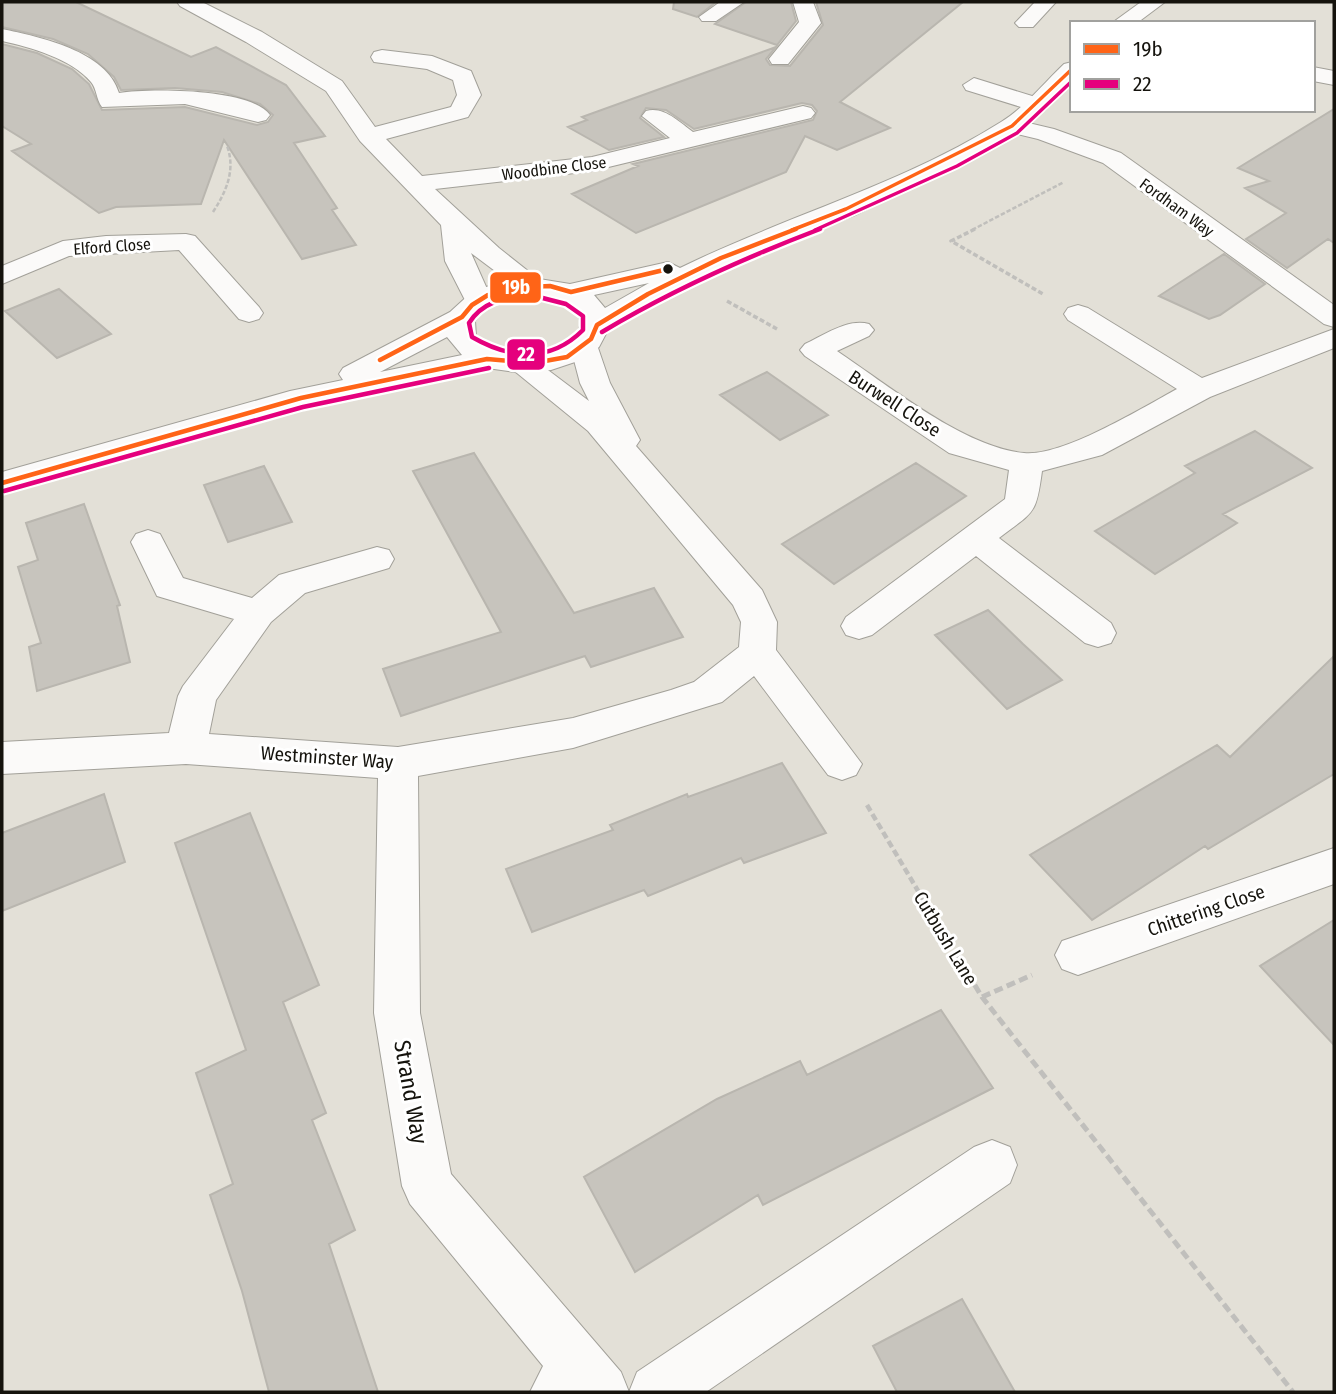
<svg xmlns="http://www.w3.org/2000/svg" width="1336" height="1394" viewBox="0 0 1336 1394" font-family="'Fira Sans Condensed',sans-serif">
  <rect width="100%" height="100%" fill="#e3e0d7"/>
  <path fill="#c7c4bd" stroke="#b9b6af" stroke-width="2" d="M2,2H76L191,57L216,47L286,85L325,136L294,143L337,208L332,210L356,245L302,259L224,140L201,204L116,207L99,213L12,151L31,144L2,126V44L37,53L72,69L89,84L102,110L185,107L257,125L268,122L273,115L260,104L222,92L175,88L121,90L114,77L88,54L53,39L2,27Z
    M674,2H716L697,17L673,9Z
    M746,2H791L796,21L777,45L715,24Z
    M816,2H963L840,102L890,128L837,150L805,136L786,172L636,233L572,194L638,166L633,164L813,120L817,111L812,105L802,103L694,129L666,110L646,108L640,118L664,137L609,150L568,127L587,120L582,117L776,47L766,59L770,65L790,66L823,25Z
    M1334,109V243L1328,239L1287,268L1246,239L1286,213L1245,188L1269,181L1238,168Z
    M1224,254L1265,284L1220,315L1209,319L1159,296Z
    M59,289L111,334L57,358L5,311Z
    M767,372L787,386L828,415L780,440L720,395Z
    M1255,431L1312,468L1223,514L1237,523L1155,574L1095,531L1195,473L1185,466Z
    M474,453L574,613L654,588L683,637L591,667L585,656L401,716L383,669L501,632L413,471Z
    M916,463L966,496L834,584L782,544Z
    M264,466L292,522L228,542L204,485Z
    M84,504L120,605L117,606L130,662L37,691L29,647L41,643L18,567L38,560L26,523Z
    M988,610L1023,644L1062,680L1007,709L935,635Z
    M1334,656V774L1208,849L1205,846L1092,920L1030,855L1217,745L1230,757Z
    M782,763L826,833L744,863L741,858L648,896L644,890L532,932L506,869L613,830L610,825L687,794L688,797Z
    M104,794L125,862L2,911V833Z
    M250,813L319,985L283,1002L326,1113L312,1120L355,1230L329,1244L378,1392H269L242,1291L210,1195L233,1184L196,1073L246,1050L175,843Z
    M1334,920V1045L1260,966Z
    M941,1010L993,1088L763,1205L758,1195L635,1272L584,1177L717,1099L800,1061L807,1075Z
    M962,1299L1015,1392H897L873,1346Z"/>
  <g fill="none" stroke-linecap="round" stroke-linejoin="round">
    <g stroke="#a2a099" stroke-width="2">
      <path id="street" d="M177,2H202L262,32L342,81L375,127L451,107L457,95L453,80L427,69L374,62L371,57L374,52L382,50L432,56L471,71L481,95L468,117L386,139L422,176L592,157L670,138L642,116L646,111C664,106 679,122 693,132L803,106L811,108L815,113L811,118L592,171L435,189L499,248L547,286L543,292L533,294L523,292L471,253L492,300L488,306L478,308L468,306L445,261L441,225L360,141L326,91L246,42L180,6Z
        M720,2H744L716,21H702L699,17Z
        M793,2H813L821,23L788,64H772L769,59L799,22Z
        M1035,2H1056L1033,27H1019L1015,23Z
        M2,29C40,37 107,51 119,93C149,88 251,88 270,115L266,120L258,122L185,104L102,107C96,99 97,89 91,82C72,59 30,47 2,41Z
        M1313,67L1334,71V85L1313,81Z
        M974,78L1045,100L1049,105L1045,110L1037,112L966,90L963,85Z
        M1012,119L1054,129L1121,153L1334,305V327L1324,324L1103,163L1038,139L1004,131L1000,126L1004,121Z
        M186,234L195,236L259,307L263,313L259,319L249,322L239,319L179,250L69,256L2,284V266L63,241L106,236Z
        M1078,305L1088,308L1202,378L1334,329V348L1210,397L1102,455L1042,471C1036,516 1034,511 999,538L1111,623L1116,633L1111,643L1098,647L1085,643L976,556L872,635L859,639L846,635L841,626L846,617L1005,499L1009,470L949,453L805,356L800,350L805,344C824,335 848,318 869,324L874,330L869,336L837,351C888,385 963,447 1024,453C1062,457 1142,408 1177,389L1068,320L1064,314L1068,308Z
        M585,336L595,339L610,383L640,440L636,446L762,590L777,622L776,650L862,764L856,775L842,780L828,775L754,676L722,702L573,748L418,776L420,1013L451,1174L621,1372L629,1392L637,1372L974,1147L992,1140L1010,1147L1017,1165L1010,1183L706,1392H530L543,1366L410,1204L402,1186L374,1013L378,778L186,764L2,774V742L169,733L178,696L183,686L234,619L157,596L131,542L136,534L148,530L160,534L183,578L252,598L279,575L377,547L389,550L394,559L389,568L305,593L271,622L216,700L209,734L398,747L573,718L671,690L694,682L739,647L741,622L733,605L588,431L506,364L510,358L521,355L532,358L589,401L580,383L570,345L575,339Z
        M1334,848V884L1078,975L1062,969L1055,955L1062,941Z"/>
    </g>
    <g stroke="#a2a099" stroke-width="2">
      <path id="secondary" d="M1141,2H1165L1137,23H1112Z
        M1072,62V82L1020,131L855,215L731,264L658,300L608,330L599,347L584,359L551,370L522,373L487,368L306,406L2,494V472L290,391L343,380L339,374L343,368L450,312L473,291L506,281L527,277L570,284L668,262L680,268C785,216 901,185 1001,122C1024,108 1044,83 1064,64ZM649,283L605,308L594,295ZM527,293C648,311 533,390 476,337L475,321C484,302 508,296 527,293ZM447,337L462,355L380,372Z"/>
    </g>
    <path stroke="#c0bfbc" stroke-width="2.5" stroke-dasharray="4.5 2" stroke-linecap="butt" d="M213,212C226,192 236,170 227,146
      M972,230L1064,182"/>
    <path stroke="#c0bfbc" stroke-width="3.5" stroke-dasharray="5 2.5" stroke-linecap="butt" d="M975,229L951,241L1043,294
      M727,301L777,329"/>
    <path stroke="#c0bfbc" stroke-width="4.5" stroke-dasharray="7 3.5" stroke-linecap="butt" d="M867,805L927,906"/>
    <path stroke="#c0bfbc" stroke-width="5" stroke-dasharray="9 4.5" stroke-linecap="butt" d="M926,904L982,997L1293,1392
      M982,997L1032,975"/>
    <use href="#street" fill="#fbfaf9" fill-rule="evenodd"/>
    <use href="#secondary" fill="#fbfaf9" fill-rule="evenodd"/>
    <g stroke="#fff" stroke-width="7">
      <path id="bus-1-far1" d="M792,230L846,209L1012,126L1072,69"/>
    </g>
    <g stroke="#fff" stroke-width="9">
      <path id="bus-1" d="M380,360L462,317L472,305L488,295L508,288L550,286L571,292L668,269
        M2,483L301,398L487,359L534,363L567,357L591,339L597,325L648,294L721,258L796,229"/>
    </g>
    <g stroke="#fff" stroke-width="7">
      <path id="bus-2-far1" d="M815,230L957,166L1017,133L1072,81"/>
    </g>
    <g stroke="#fff" stroke-width="9">
      <path id="bus-2" d="M527,294L566,304L583,316V330C550,363 510,359 472,337L469,323C482,302 504,298 527,294Z
        M602,332C672,290 744,258 820,229
        M4,491L303,407L489,368"/>
    </g>
    <use href="#bus-1-far1" stroke="#ff6417" stroke-width="3.5"/>
    <use href="#bus-1" stroke="#ff6417" stroke-width="4.5"/>
    <use href="#bus-2-far1" stroke="#e5007d" stroke-width="3.5"/>
    <use href="#bus-2" stroke="#e5007d" stroke-width="4.5"/>
  </g>
  <circle fill="#15130d" stroke="#fff" stroke-width="2.5" cx="668" cy="269" r="6"/>
  <g text-anchor="middle" stroke-width="6" stroke-linejoin="round" paint-order="stroke">
    <g font-size="16" fill="#15130d" stroke="#fff">
      <text transform="translate(554 168) rotate(-7)" y="6">Woodbine Close</text>
      <text transform="translate(1177 207) rotate(36)" y="6">Fordham Way</text>
      <text transform="translate(112 246) rotate(-4)" y="6">Elford Close</text>
    </g>
    <g font-size="19" fill="#15130d" stroke="#fff">
      <text transform="translate(895 403) rotate(33)" y="7">Burwell Close</text>
      <text transform="translate(327 757) rotate(4)" y="7">Westminster Way</text>
      <text transform="translate(1206 910) rotate(-19)" y="7">Chittering Close</text>
      <text transform="translate(946 938) rotate(59)" y="7">Cutbush Lane</text>
    </g>
    <g font-size="23" fill="#15130d" stroke="#fff">
      <text transform="translate(411 1092) rotate(80)" y="8">Strand Way</text>
    </g>
  </g>
  <g stroke="#fff" stroke-width="2.5">
    <rect x="489" y="271" width="53" height="33" rx="7" fill="#ff6417"/>
    <rect x="506" y="338" width="40" height="33" rx="7" fill="#e5007d"/>
  </g>
  <g font-size="19" text-anchor="middle" font-weight="bold" fill="#fff">
    <text x="516" y="294">19b</text>
    <text x="526" y="361">22</text>
  </g>
  <rect width="1336" height="1394" fill="none" stroke="#15130d" stroke-width="7"/>
  <rect x="1070" y="21" width="245" height="91" fill="#ffffff" stroke="#a1a19e" stroke-width="2"/>
  <rect x="1084" y="44" width="35" height="10" fill="#ff6417" stroke="#a1a19e" stroke-width="2"/>
  <text x="1133" y="56" font-size="21" fill="#15130d">19b</text>
  <rect x="1084" y="79" width="35" height="10" fill="#e5007d" stroke="#a1a19e" stroke-width="2"/>
  <text x="1133" y="91" font-size="21" fill="#15130d">22</text>
</svg>
